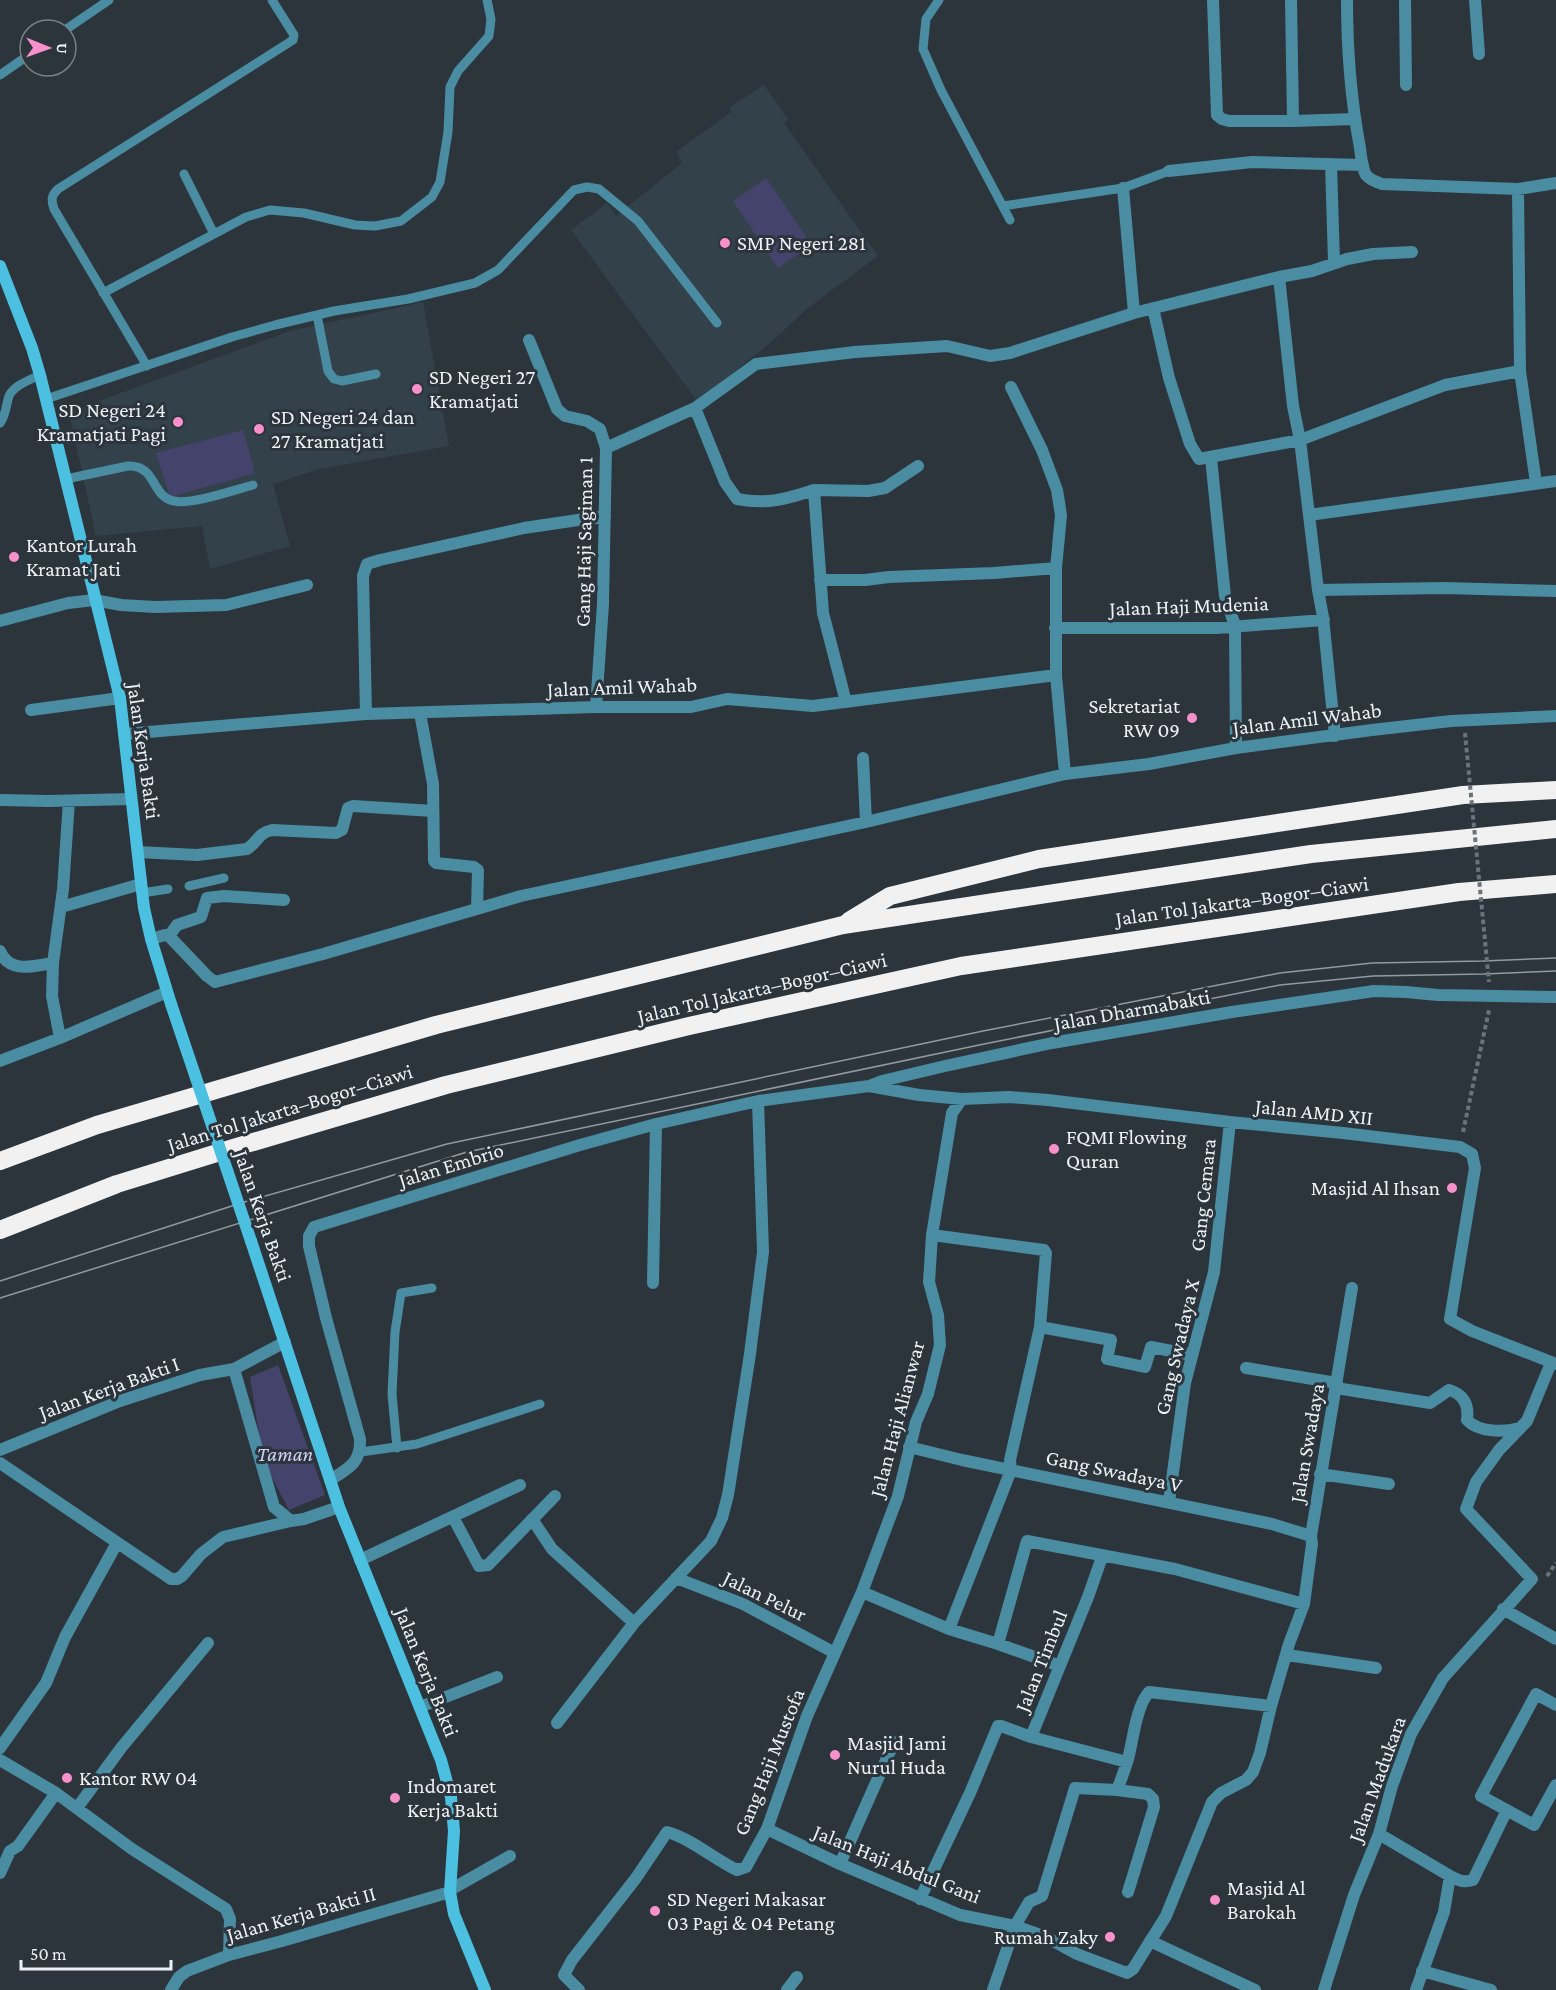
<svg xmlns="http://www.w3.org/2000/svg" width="1556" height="1990" viewBox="0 0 1556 1990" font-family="'Crimson Pro',serif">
  <rect width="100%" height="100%" fill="#2c353c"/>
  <path fill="#33414b" d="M764,85L788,119L784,123L878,256L808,308L769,344L697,401L571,230L607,203L616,216L682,163L676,152L731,112L730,107Z
    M423,302L449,446L319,469L273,484L290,546L210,569L202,526L96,536L69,412L290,331Z"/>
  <path fill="#43436c" d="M766,178L812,245L778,268L733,201Z
    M243,430L255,473L170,497L156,453Z
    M278,1365L325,1495L289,1510L263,1460L250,1377Z"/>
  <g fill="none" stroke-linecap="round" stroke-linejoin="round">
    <path stroke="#6b7279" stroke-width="4" stroke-dasharray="4.5 3" stroke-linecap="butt" d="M1463,1132L1489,1010
      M1547,1576L1556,1563"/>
    <path stroke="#4a8da2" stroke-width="9" d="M939,0L926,19L923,49L941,90L1010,220
      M65,30L109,0
      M0,75L30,54
      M184,174L214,234
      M1003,206L1123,188L1169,171
      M103,293L246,217L270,210L304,213L355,225L375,226L401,221L432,197L440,182L448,132L450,87L458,71L489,36L491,19L487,0
      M317,315L328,371L334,379L342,381L376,374
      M147,366L54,209C51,200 51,196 58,189L293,40L294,35L272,0
      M46,399L232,337L275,325L334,311L408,299L475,283L498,270L574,190L587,187L599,189L638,221L717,323
      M0,423C6,415 6,405 9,396C14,385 30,380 40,375
      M66,479L128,466C157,465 151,497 174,501C191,505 234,490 253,485
      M189,886L224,878
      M142,893L168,889
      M397,1448L392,1394L395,1332L401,1293L432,1288
      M361,1452L417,1444L540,1404"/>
    <path stroke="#4a8da2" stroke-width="12" d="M1213,0L1217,115L1222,119L1229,121H1293L1291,0
      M1347,0C1347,49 1351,100 1360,148C1361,156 1362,168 1366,175C1370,180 1376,182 1382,184L1518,189L1556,183
      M1405,0L1406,85
      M1475,0L1479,54
      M1293,121L1355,119
      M1331,164L1334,262
      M1169,171L1252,162L1363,165
      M1123,188L1134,313
      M1518,189L1520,371L1536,483
      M1279,277L1293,406L1300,440L1318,590L1323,617L1335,736
      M1153,308L1169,378L1190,444L1199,459L1300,440L1445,385L1520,371
      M529,340L557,409L565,416L587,421L600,429L606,448L603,604L596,707
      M1011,387L1042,450L1057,490L1061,515L1056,568V675L1065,774
      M695,408L725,482L737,499C767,505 786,499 814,490L823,613L846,702
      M606,448L695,408L756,364L855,352L947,346L990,356L1010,353L1134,313L1279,277L1312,271L1347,259L1373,254L1412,252
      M1211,458L1225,596L1235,626L1236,748
      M814,490L868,491L885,488L918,466
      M1309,515L1556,481
      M820,580H865L889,577L994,573L1056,568
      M1318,590L1444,588L1556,591
      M0,621L68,603L94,600L121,605L155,607L226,605L307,585
      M1055,628H1216L1324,620
      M31,710L120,698
      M420,713L433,784L434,861L436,863L474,867L478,870L477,909
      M366,714L363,576L367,564L380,560L524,528L605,516
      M124,734L366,714L596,707H691L727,699L813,706L1056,675
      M863,758L866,822
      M0,800L48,801L131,799
      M138,852L197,855L247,849C259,841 258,833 272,830L336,833L342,830L348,808L353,806L433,811
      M61,907L141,884
      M169,936L177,925L201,917L207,898L224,896L284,900
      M151,939L165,935L169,936L207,976L215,982L323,954L521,896L866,822L1065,774L1149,764L1236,748L1372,730L1451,721L1556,716
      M0,951C9,974 34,966 53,963
      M60,1038L52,996L53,963L63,889L69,801
      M0,1061L60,1038L167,992
      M869,1086L919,1095L962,1099L1009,1097L1048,1100L1230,1122L1343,1133L1460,1147L1472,1154L1475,1168L1450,1319L1472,1331L1556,1364
      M932,1235L1044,1250L1046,1253L1040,1327L1010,1460L1011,1470L949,1629
      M653,1283L656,1124
      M1040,1327L1111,1340L1107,1359L1145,1367L1151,1347L1192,1355
      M1246,1368L1337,1383
      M234,1369L274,1507L291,1521L304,1519L339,1507
      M1336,1388L1430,1403L1449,1390C1464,1394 1469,1405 1467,1420C1479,1433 1504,1432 1520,1428
      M909,1447L962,1460L1272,1524L1311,1536
      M0,1450L120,1401L200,1375L234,1369L285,1342
      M0,1463L171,1579H177L182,1576L201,1554L223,1537L291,1521
      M1320,1474L1389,1484
      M330,1480C349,1468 361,1463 360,1439L326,1318L309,1246V1236L314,1227L580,1145L656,1124L758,1101L869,1086L882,1081L945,1066L1052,1043L1232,1012L1374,991L1406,992L1438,995L1556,997
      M1169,1502L1185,1383L1214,1272L1230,1122
      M453,1517L479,1566L488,1565L555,1496
      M532,1519L552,1549L634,1623
      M360,1560L520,1485
      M676,1578L743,1604L835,1653
      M862,1592L949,1629L998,1644L1027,1541L1175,1569L1304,1604
      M1503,1609L1556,1639
      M998,1644L1060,1666
      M1287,1655L1376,1668
      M1556,1705L1536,1694L1481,1796L1534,1825L1556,1785
      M420,1707L497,1677
      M557,1723L634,1623L711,1541L722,1518L728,1495L750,1354L763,1252L758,1101
      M1031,1737L1088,1597L1102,1557
      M0,1748L46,1683L65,1637L117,1543
      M0,1760L56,1793L132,1849L226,1909L230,1919L229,1955
      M1117,1790L1148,1794L1153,1799L1154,1807L1128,1892
      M77,1808L121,1748L208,1643
      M767,1829L840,1864L960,1915L1015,1926L1046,1937L1077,1954L1127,1973L1133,1969L1166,1916L1212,1802L1221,1793L1246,1780L1253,1772L1260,1753L1271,1706L1289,1644L1304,1604L1312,1544L1311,1536L1352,1288
      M1379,1834L1450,1876C1458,1880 1463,1883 1473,1880L1507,1810
      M840,1864L894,1742
      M0,1873L10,1851L18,1846L56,1793
      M450,1890L510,1856
      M920,1899L970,1793L998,1726H1001L1031,1737L1127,1762
      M1150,1941L1255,1990
      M1422,1971L1491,1990
      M171,1990L179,1977L187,1971L229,1955L282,1941L450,1892
      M579,1990L564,1975L572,1960L636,1878L667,1832C690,1838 714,1859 737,1870L746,1867L767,1829L807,1716L862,1592L898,1496L916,1422L928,1394L940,1345L938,1315L929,1282L932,1235L952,1113L962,1099
      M787,1990L797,1977
      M993,1990L1015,1926L1029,1902L1042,1896L1075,1788L1117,1790C1121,1780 1125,1769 1128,1759C1133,1741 1136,1706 1149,1692L1271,1706
      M1324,1990L1354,1895L1379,1834L1392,1786L1411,1734L1443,1678L1532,1579L1466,1509L1476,1482L1499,1450L1527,1421L1551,1363
      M1416,1990L1444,1912L1450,1876"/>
    <path stroke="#4bc0e1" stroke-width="12" d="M0,266L32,348L40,375L120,698L144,908L151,939L171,1004
      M251,1241L339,1507L441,1760L451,1797L454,1831L450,1892L454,1914L485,1990"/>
    <path stroke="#f1f1f1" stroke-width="18" d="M849,921L890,896L1039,859L1463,795L1556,790
      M0,1161L97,1125L436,1025L843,925L1311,854L1556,829
      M0,1230L117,1184L233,1148L446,1085L689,1026L961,966L1459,892L1556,884"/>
    <path stroke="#939aa0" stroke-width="1.5" d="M0,1281L241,1203L447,1144L983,1031L1280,973L1372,963L1483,961L1556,958
      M0,1298L467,1152L984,1044L1280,985L1373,976L1484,974L1556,971"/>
    <path stroke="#6b7279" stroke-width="4" stroke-dasharray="4.5 3" stroke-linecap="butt" d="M1465,733L1489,982"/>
    <path stroke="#4bc0e1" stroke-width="12" d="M171,1004L251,1241"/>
  </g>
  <g fill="#f890cb" stroke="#2c353c" stroke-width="2">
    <circle cx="725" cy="243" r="6"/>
    <circle cx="417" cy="389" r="6"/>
    <circle cx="178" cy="422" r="6"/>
    <circle cx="259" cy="429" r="6"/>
    <circle cx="14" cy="557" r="6"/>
    <circle cx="1192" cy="718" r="6"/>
    <circle cx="1054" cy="1149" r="6"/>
    <circle cx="1452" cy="1188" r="6"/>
    <circle cx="835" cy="1755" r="6"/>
    <circle cx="67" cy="1778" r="6"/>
    <circle cx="395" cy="1798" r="6"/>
    <circle cx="1215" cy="1900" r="6"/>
    <circle cx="655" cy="1911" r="6"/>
    <circle cx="1110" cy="1937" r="6"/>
  </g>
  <g text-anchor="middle" stroke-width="6" stroke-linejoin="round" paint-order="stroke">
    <g font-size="21" fill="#ecf1f6" stroke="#2c353c" text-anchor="start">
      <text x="737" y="250">SMP Negeri 281</text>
      <text x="429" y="384">SD Negeri 27<tspan x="429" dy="24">Kramatjati</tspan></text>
      <text x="166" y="417" text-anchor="end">SD Negeri 24<tspan x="166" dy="24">Kramatjati Pagi</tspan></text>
      <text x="271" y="424">SD Negeri 24 dan<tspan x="271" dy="24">27 Kramatjati</tspan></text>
      <text x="26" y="552">Kantor Lurah<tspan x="26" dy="24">Kramat Jati</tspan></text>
      <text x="1180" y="713" text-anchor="end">Sekretariat<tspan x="1180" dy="24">RW 09</tspan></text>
      <text x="1066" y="1144">FQMI Flowing<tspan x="1066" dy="24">Quran</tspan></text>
      <text x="1440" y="1195" text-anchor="end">Masjid Al Ihsan</text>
      <text x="847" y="1750">Masjid Jami<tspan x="847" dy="24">Nurul Huda</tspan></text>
      <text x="79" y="1785">Kantor RW 04</text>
      <text x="407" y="1793">Indomaret<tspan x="407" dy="24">Kerja Bakti</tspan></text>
      <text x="1227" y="1895">Masjid Al<tspan x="1227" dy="24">Barokah</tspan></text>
      <text x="667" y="1906">SD Negeri Makasar<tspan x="667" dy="24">03 Pagi &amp; 04 Petang</tspan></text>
      <text x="1098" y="1944" text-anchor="end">Rumah Zaky</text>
    </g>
    <g font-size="21" fill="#ecf1f6" stroke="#2c353c">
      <text transform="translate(584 542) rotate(-89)" y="7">Gang Haji Sagiman 1</text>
      <text transform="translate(1189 606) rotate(-2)" y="7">Jalan Haji Mudenia</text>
      <text transform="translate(622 687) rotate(-2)" y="7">Jalan Amil Wahab</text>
      <text transform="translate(1307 719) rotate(-7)" y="7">Jalan Amil Wahab</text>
      <text transform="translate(144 751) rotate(82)" y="7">Jalan Kerja Bakti</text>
      <text transform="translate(1242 901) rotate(-8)" y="7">Jalan Tol Jakarta–Bogor–Ciawi</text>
      <text transform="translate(762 988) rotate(-13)" y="7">Jalan Tol Jakarta–Bogor–Ciawi</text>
      <text transform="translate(1132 1010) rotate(-10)" y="7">Jalan Dharmabakti</text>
      <text transform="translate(290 1108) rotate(-17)" y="7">Jalan Tol Jakarta–Bogor–Ciawi</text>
      <text transform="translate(1314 1112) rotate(6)" y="7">Jalan AMD XII</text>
      <text transform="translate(451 1165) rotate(-17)" y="7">Jalan Embrio</text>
      <text transform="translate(1203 1195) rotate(-84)" y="7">Gang Cemara</text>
      <text transform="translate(263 1216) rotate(71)" y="7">Jalan Kerja Bakti</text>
      <text transform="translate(1177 1347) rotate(-77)" y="7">Gang Swadaya X</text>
      <text transform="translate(109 1388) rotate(-20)" y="7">Jalan Kerja Bakti I</text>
      <text transform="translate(897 1419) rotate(-75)" y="7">Jalan Haji Alianwar</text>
      <text transform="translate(1307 1443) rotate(-80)" y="7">Jalan Swadaya</text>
      <text transform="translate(1114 1471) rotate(12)" y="7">Gang Swadaya V</text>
      <text transform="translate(765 1596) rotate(26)" y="7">Jalan Pelur</text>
      <text transform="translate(1041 1661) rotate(-68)" y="7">Jalan Timbul</text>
      <text transform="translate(427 1672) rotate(68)" y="7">Jalan Kerja Bakti</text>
      <text transform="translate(769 1762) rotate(-68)" y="7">Gang Haji Mustofa</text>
      <text transform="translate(1377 1779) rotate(-70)" y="7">Jalan Madukara</text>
      <text transform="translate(897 1864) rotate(22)" y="7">Jalan Haji Abdul Gani</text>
      <text transform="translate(301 1914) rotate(-16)" y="7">Jalan Kerja Bakti II</text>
    </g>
    <g font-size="21" font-style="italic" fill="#d0d1f9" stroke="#2c353c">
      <text x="285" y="1461">Taman</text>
    </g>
  </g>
  <g transform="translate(48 48) rotate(91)"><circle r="28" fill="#2c353c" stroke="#798086" stroke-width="1.5"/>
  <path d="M0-4.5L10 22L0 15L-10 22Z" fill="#f890cb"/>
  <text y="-9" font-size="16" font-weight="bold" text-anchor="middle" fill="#ecf1f6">U</text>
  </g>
  <path d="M21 1960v9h150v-9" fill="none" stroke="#ecf1f6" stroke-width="3"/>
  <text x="30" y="1960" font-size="18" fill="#ecf1f6" stroke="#2c353c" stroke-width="4.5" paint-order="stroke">50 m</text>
</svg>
